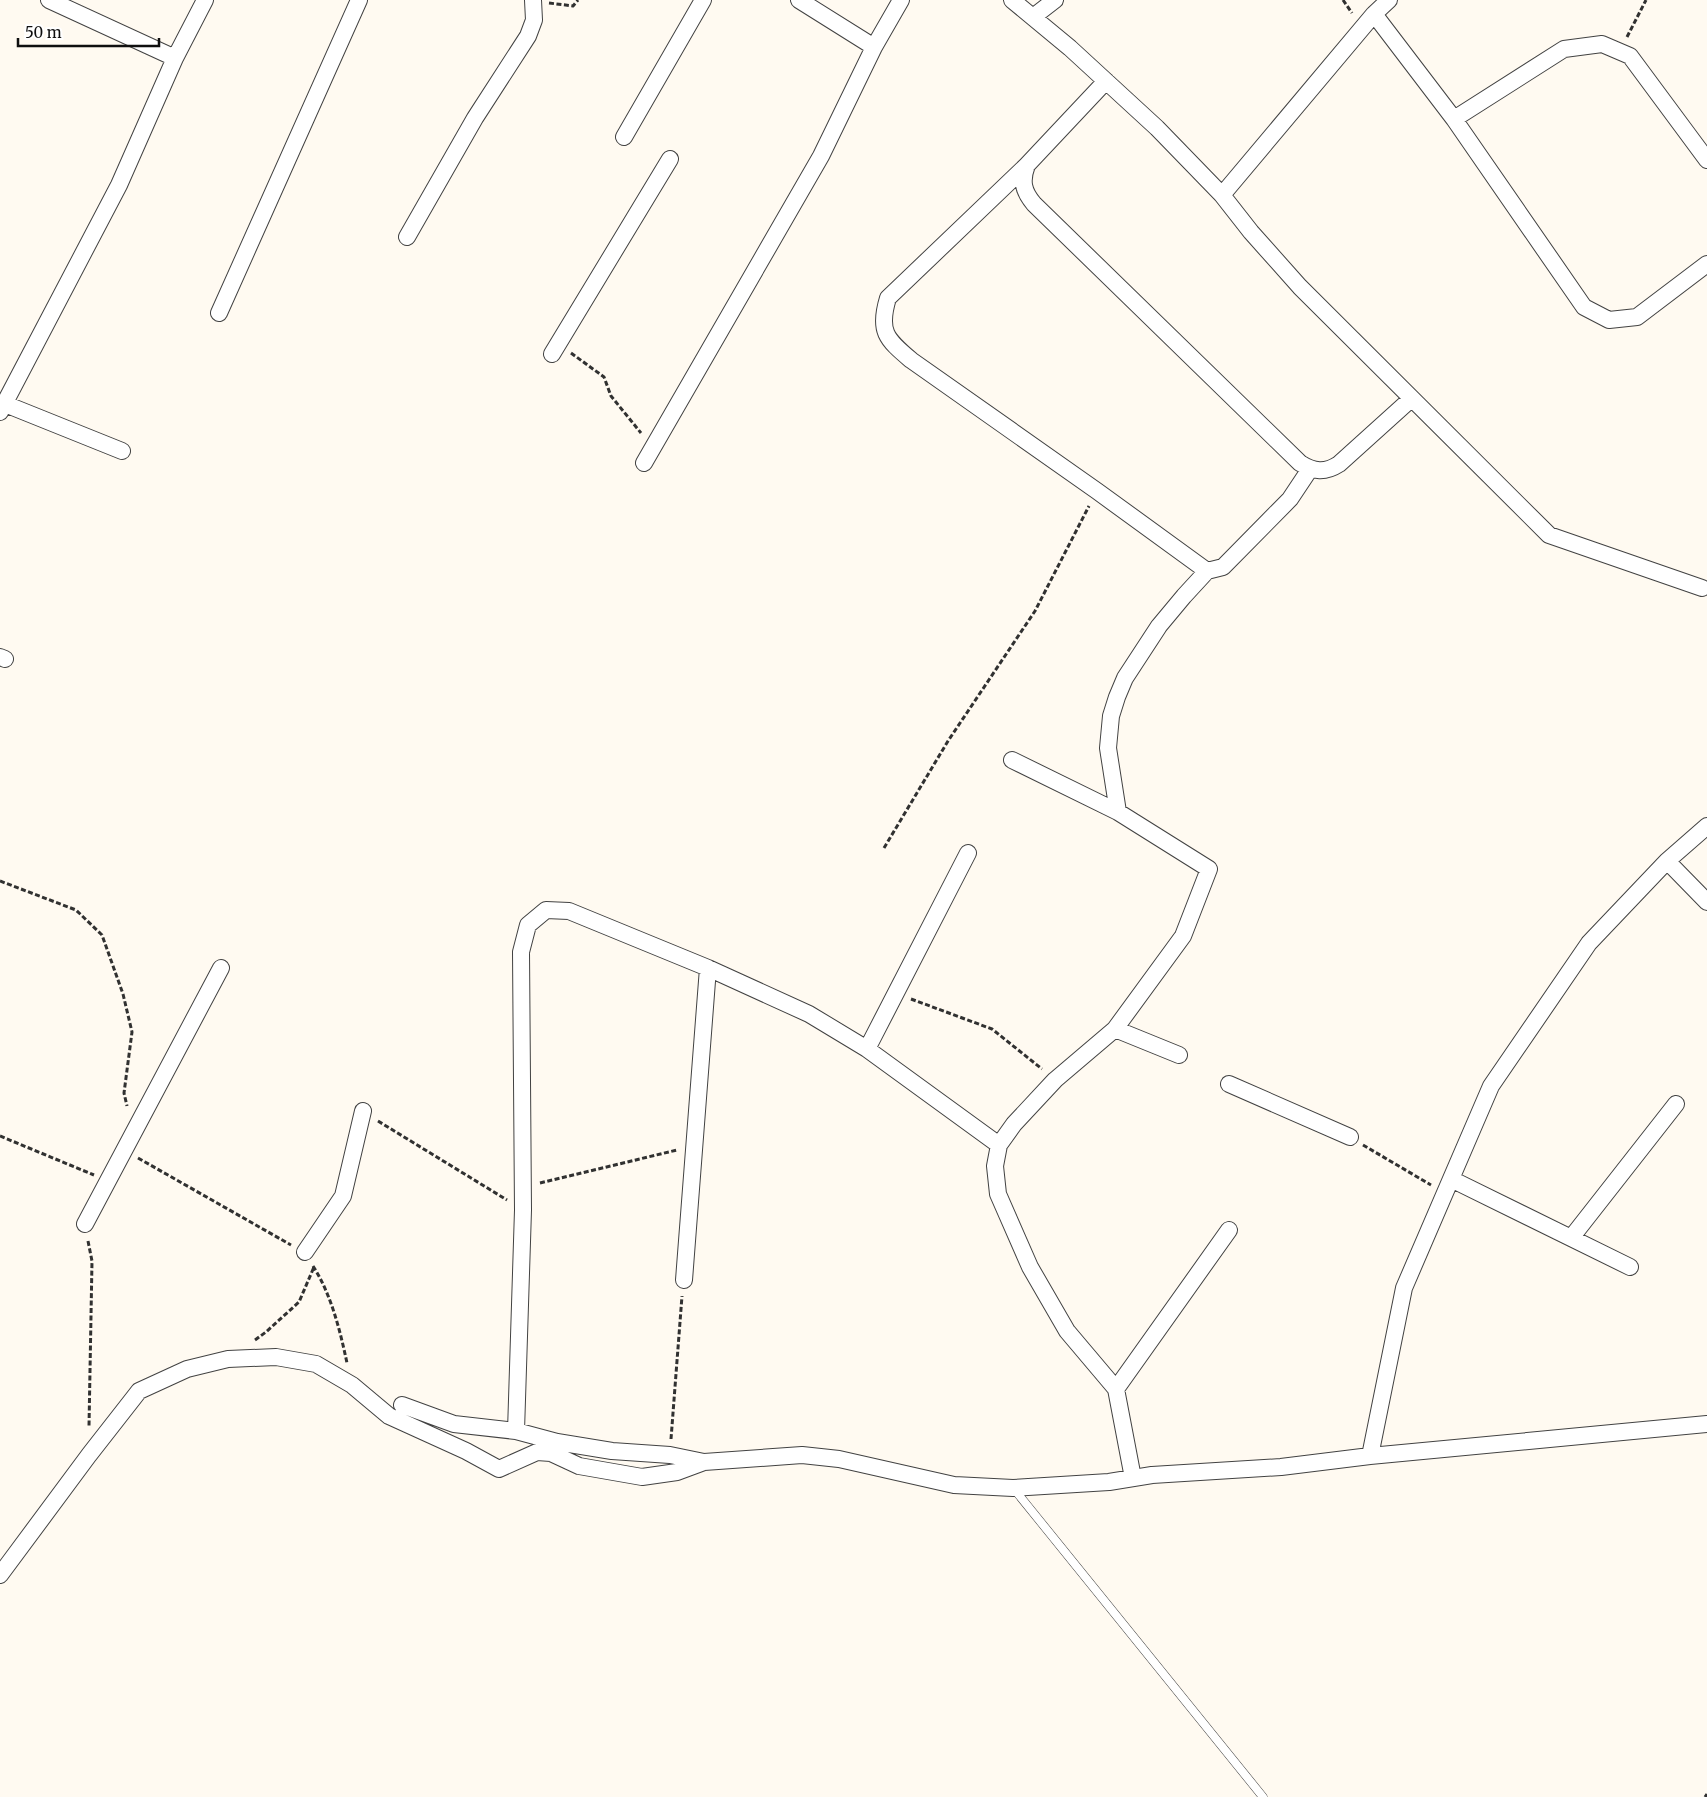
<svg xmlns="http://www.w3.org/2000/svg" width="1707" height="1797" viewBox="0 0 1707 1797" font-family="Merriweather,serif">
  <rect width="100%" height="100%" fill="#fffaf1"/>
  <g fill="none" stroke-linecap="round" stroke-linejoin="round">
    <g stroke="#424242" stroke-width="9">
      <path id="lane" d="M1014,1489L1263,1797"/>
    </g>
    <g stroke="#424242" stroke-width="18">
      <path id="street" d="M49,0L175,58
        M799,0L874,47
        M1012,0L1070,48L1157,128L1222,195L1251,232L1300,287L1549,535L1702,588
        M1374,14L1454,119L1584,307L1609,320L1637,317L1707,264
        M1033,17L1055,0
        M1106,81L1027,165C1021,181 1023,191 1034,204L1300,463C1314,472 1325,473 1339,464L1411,399
        M1454,119L1564,49L1602,44L1630,56L1707,160
        M624,137L703,0
        M1027,165L888,298C878,331 886,339 911,360L1097,491L1207,571
        M1222,195L1374,14L1389,0
        M407,237L475,118L528,36L534,20L533,0
        M219,313L359,0
        M552,354L670,159
        M5,404L122,451
        M0,412L119,185L175,58L205,0
        M644,463L821,156L874,47L901,0
        M0,657L5,659
        M1012,760L1118,812L1209,869L1183,936L1115,1029L1055,1080L1014,1124L999,1145L995,1166L998,1194L1030,1267L1067,1331L1116,1389L1133,1478
        M1118,812L1108,748L1111,716L1117,697L1125,678L1159,626L1184,596L1207,571L1223,567L1290,499L1310,469
        M1667,861L1707,902
        M1115,1029L1179,1055
        M867,1049L968,853
        M1229,1084L1350,1137
        M1451,1179L1630,1267
        M85,1224L221,968
        M1571,1238L1676,1104
        M305,1252L343,1196L363,1111
        M684,1280L708,968
        M1116,1389L1229,1230
        M402,1405L454,1424L516,1431L557,1442L612,1451L670,1455L704,1462
        M516,1431L523,1210L521,952L528,925L546,910L569,911L708,968L809,1014L867,1049L999,1145
        M1370,1456L1404,1288L1491,1086L1589,943L1667,861L1707,826
        M0,1575L89,1455L139,1391L187,1369L228,1359L276,1357L316,1364L352,1385L389,1416L466,1451L499,1469L537,1452L551,1453L579,1466L642,1477L677,1472L704,1462L802,1455L839,1459L954,1485L1013,1488L1109,1482L1152,1475L1281,1467L1370,1456L1707,1424"/>
    </g>
    <path stroke="#313131" stroke-width="3" stroke-dasharray="5 2.5" stroke-linecap="butt" d="M1343,0L1352,13
      M549,3L573,6L578,0
      M1627,37L1646,0
      M571,353L604,377L611,396L641,433
      M884,848L948,741L1035,611L1089,506
      M0,881L76,910L102,935L123,994L132,1032L124,1093L127,1106
      M911,999L992,1029L1042,1069
      M378,1121L507,1200
      M0,1136L94,1175
      M1363,1145L1431,1185
      M138,1158L291,1245
      M540,1183L677,1150
      M88,1241L92,1261L89,1426
      M313,1266C331,1294 340,1330 347,1363
      M255,1340L266,1332L299,1302L314,1267
      M671,1439L682,1296
      M1705,1797L1707,1794"/>
    <use href="#lane" stroke="#fff" stroke-width="8"/>
    <use href="#street" stroke="#fff" stroke-width="16"/>
  </g>
  <path d="M18 38v8h141v-8" fill="none" stroke="#0f0f0f" stroke-width="2.5"/>
  <text x="25" y="38" font-size="15" fill="#0f0f0f" stroke="#ffffff" stroke-width="4" paint-order="stroke">50 m</text>
</svg>
